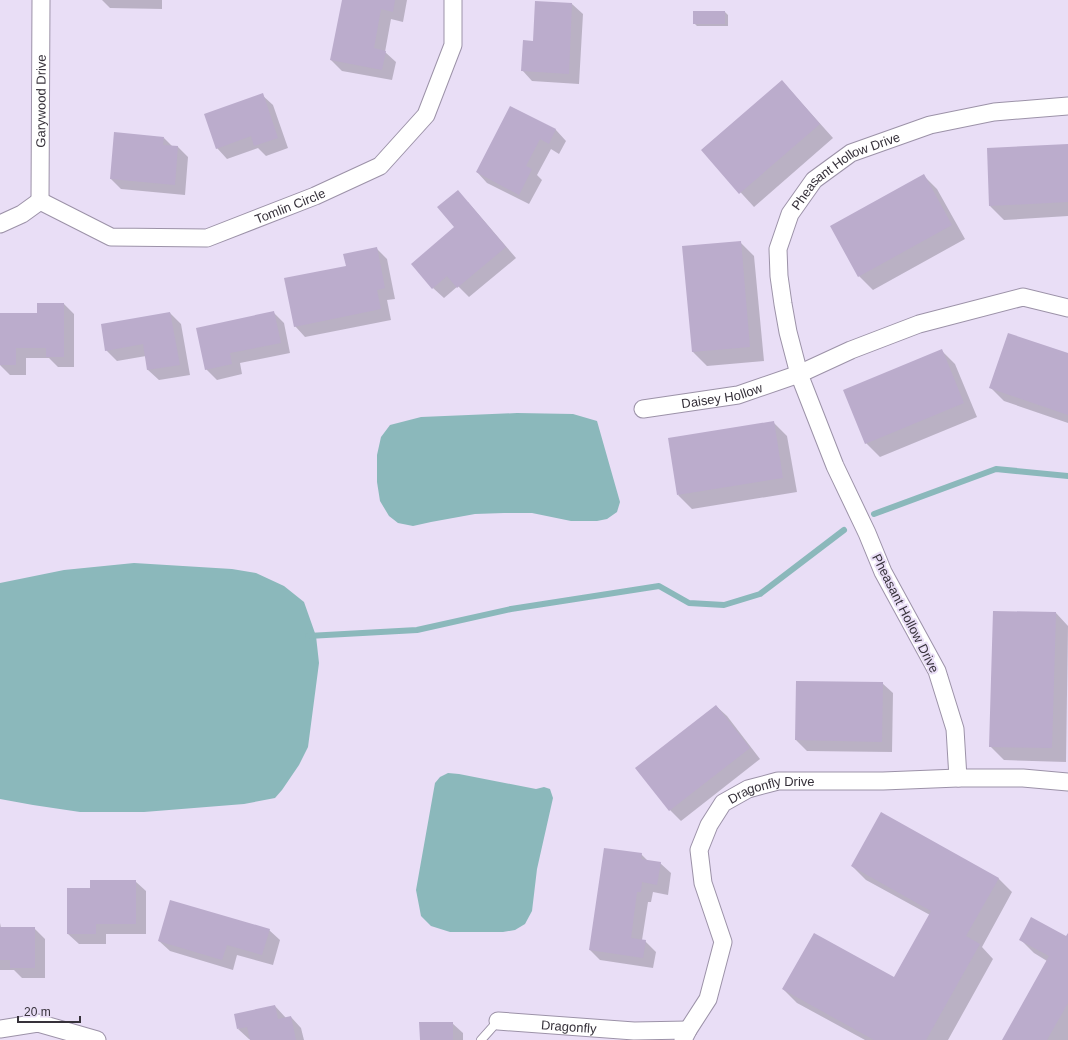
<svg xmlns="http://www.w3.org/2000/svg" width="1068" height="1040" viewBox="0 0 1068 1040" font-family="Helvetica,sans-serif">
  <rect width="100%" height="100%" fill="#e9def6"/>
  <path fill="#8bb8bb" d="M517,413L573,414L597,421L620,502L617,512L607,519L597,521H571L532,513H504L475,514L431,522L413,526L398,523L389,516L380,501L377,482V455L381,437L390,425L421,417Z
    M134,563L232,569L256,573L284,586L304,602L316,636L319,663L308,747L299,765L282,790L275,798L244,804L144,812H80L33,805L0,799V583L64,570Z
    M448,773L459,774L536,789L544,787L550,789L553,798L537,869L532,911L525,924L515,930L503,932H450L431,926L421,916L416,890L435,783L440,777Z"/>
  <path fill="#0003" d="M102,0H162V9L110,8Z
    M343,0H407L403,22L391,19L385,52L396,62L392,80L342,71L331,60Z
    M572,4L583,14L579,84L532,81L522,70L534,42Z
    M725,12L728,15V26H697L694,23Z
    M782,81L833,138L754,207L702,150Z
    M262,95L273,105L288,148L266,156L258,148L227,159L217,148Z
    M511,107L556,130L566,141L559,154L551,149L537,175L542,180L529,204L487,183L477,172Z
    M164,138L172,146L178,147L188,157L185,195L121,189L111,179Z
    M1068,145V216L1004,220L990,206Z
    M923,175L937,189L965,239L873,290L859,276Z
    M468,202L516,258L469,297L458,286L444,298L433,288L456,227Z
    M740,242L754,256L764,361L707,366L693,352L683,247Z
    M376,248L387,259L395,299L387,300L391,320L305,337L295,326L347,266Z
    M64,304L74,314V367H58L49,358H26V375H10L0,365V314H38Z
    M273,312L284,323L290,353L240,363L242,374L217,380L206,369Z
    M170,313L181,324L190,375L159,380L148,370L146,356L117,361L106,350Z
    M941,350L955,364L977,417L880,457L866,443Z
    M1068,354V423L1004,401L990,387Z
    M773,422L787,436L797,492L692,509L678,495Z
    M1056,613L1068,626L1066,762L1004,760L990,746Z
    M882,683L893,693L892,752L807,751L796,740Z
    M716,706L727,716L760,759L681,821L670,810L637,768Z
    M641,854L648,861L660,863L671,873L668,895L653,892L651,902H648L642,940L645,941L656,952L653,968L600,960L590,950Z
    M852,866L998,878L1012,892L982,947L993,959L948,1040H865L797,1003L783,989L894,978L930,915L866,880Z
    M135,881L146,891V934H106V944H79L68,934L91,889Z
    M0,923L1,928H34L45,939V978H22L14,970H0Z
    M269,930L280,940L273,965L237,955L233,970L170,951L159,941Z
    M1068,935V1040H1003L1047,961L1034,953L1020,939L1066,938Z
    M275,1006L286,1018L291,1017L301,1028L304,1040H251L249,1039L238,1029Z
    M452,1023L463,1033V1040H421Z"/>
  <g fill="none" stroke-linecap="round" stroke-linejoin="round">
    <path stroke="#8bb8bb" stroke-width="6" d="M874,514L996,469L1068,476
      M308,636L417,630L511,609L659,586L689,603L724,605L760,594L844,530"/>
  </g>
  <path fill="#bbaccc" d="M342,0H395L393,12L381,9L374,48L386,51L382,70L330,60Z
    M535,1L572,3L569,74L521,71L523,40L533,41Z
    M693,11H725V24H693Z
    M782,80L820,124L739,194L701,150Z
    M263,93L278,138L254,146L251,136L216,149L204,114Z
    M510,106L556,129L549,144L540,139L526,166L532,169L519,195L476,172Z
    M114,132L164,137L163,145L178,146L175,185L110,179Z
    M1068,144V202L989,206L987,148Z
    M924,174L952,225L858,277L830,226Z
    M458,190L506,247L457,288L447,276L432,289L411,264L454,227L437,207Z
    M741,241L750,347L692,352L682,246Z
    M377,247L385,288L377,290L381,309L294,327L284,278L346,266L343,254Z
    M37,303H64V357H46V348H16V365H0V313H37Z
    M274,311L281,343L230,353L232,364L205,370L196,328Z
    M170,312L180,365L147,370L143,344L105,351L101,324Z
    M1008,333L1068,353V415L989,388Z
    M942,349L964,403L865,444L843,390Z
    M774,421L783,478L677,495L668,438Z
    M993,611L1056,612L1052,748L989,747Z
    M796,681L883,682L882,742L795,740Z
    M716,705L750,748L669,811L635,768Z
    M881,812L999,878L966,936L980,944L926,1040H874L782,989L814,933L894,977L931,911L851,866Z
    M604,848L642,853L641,859L661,862L657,885L642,882L641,892H637L631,938L646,940L643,958L589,950Z
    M90,880H136V924H96V934H67V888H90Z
    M170,900L270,929L262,955L227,945L222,960L158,941Z
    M1031,917L1066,936L1068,933V1003L1047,1040H1002L1049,956L1019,940Z
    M0,927H35V968H10V960H0Z
    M275,1005L278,1019L291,1016L296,1040H250L247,1027L237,1029L234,1014Z
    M419,1022H453V1040H420Z"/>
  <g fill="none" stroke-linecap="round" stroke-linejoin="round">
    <g stroke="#9c92a8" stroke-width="10">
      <path id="service" d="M481,1040L498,1021"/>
    </g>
    <g stroke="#9c92a8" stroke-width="19">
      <g id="minor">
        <path id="s1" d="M40,201L41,0"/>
        <path id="s2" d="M0,224L22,214L40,201L111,237L207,238L315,196L380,166L426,115L453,45V0"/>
        <path id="s3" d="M643,409L738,395L799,374L851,350L919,324L1023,297L1068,308"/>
        <path id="s4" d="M958,778L955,729L937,671L883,572L867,533L835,466L799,374L788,332L783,304L779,276L778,249L790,214L814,180L851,153L930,125L994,112L1068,106"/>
        <path id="s5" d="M498,1021L634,1031L688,1030"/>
        <path d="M0,1029L38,1023L97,1040"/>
        <path id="s6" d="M683,1040L688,1030L708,999L723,942L703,883L699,850L709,825L723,803L748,789L778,781H883L958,778H1023L1068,782"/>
      </g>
    </g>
    <use href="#service" stroke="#fff" stroke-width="8"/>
    <use href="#minor" stroke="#fff" stroke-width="17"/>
  </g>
  <g text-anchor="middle" stroke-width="4" stroke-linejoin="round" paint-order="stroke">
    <g font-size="13" fill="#36313a" stroke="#e9def6">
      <text dy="5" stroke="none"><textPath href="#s1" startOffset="100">Garywood Drive</textPath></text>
      <text dy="5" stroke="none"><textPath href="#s4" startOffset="675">Pheasant Hollow Drive</textPath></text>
      <text dy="5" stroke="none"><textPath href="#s2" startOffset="311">Tomlin Circle</textPath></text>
      <text dy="5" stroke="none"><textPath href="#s3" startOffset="80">Daisey Hollow</textPath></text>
      <text transform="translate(906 613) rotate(63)" y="5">Pheasant Hollow Drive</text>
      <text dy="5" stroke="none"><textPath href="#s6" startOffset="307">Dragonfly Drive</textPath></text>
      <text dy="5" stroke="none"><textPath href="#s5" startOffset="71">Dragonfly</textPath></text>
    </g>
  </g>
  <path d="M18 1016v6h62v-6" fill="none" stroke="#36313a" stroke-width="2"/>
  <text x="24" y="1016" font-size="12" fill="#36313a" stroke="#e9def6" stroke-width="3" paint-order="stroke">20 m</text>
</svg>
